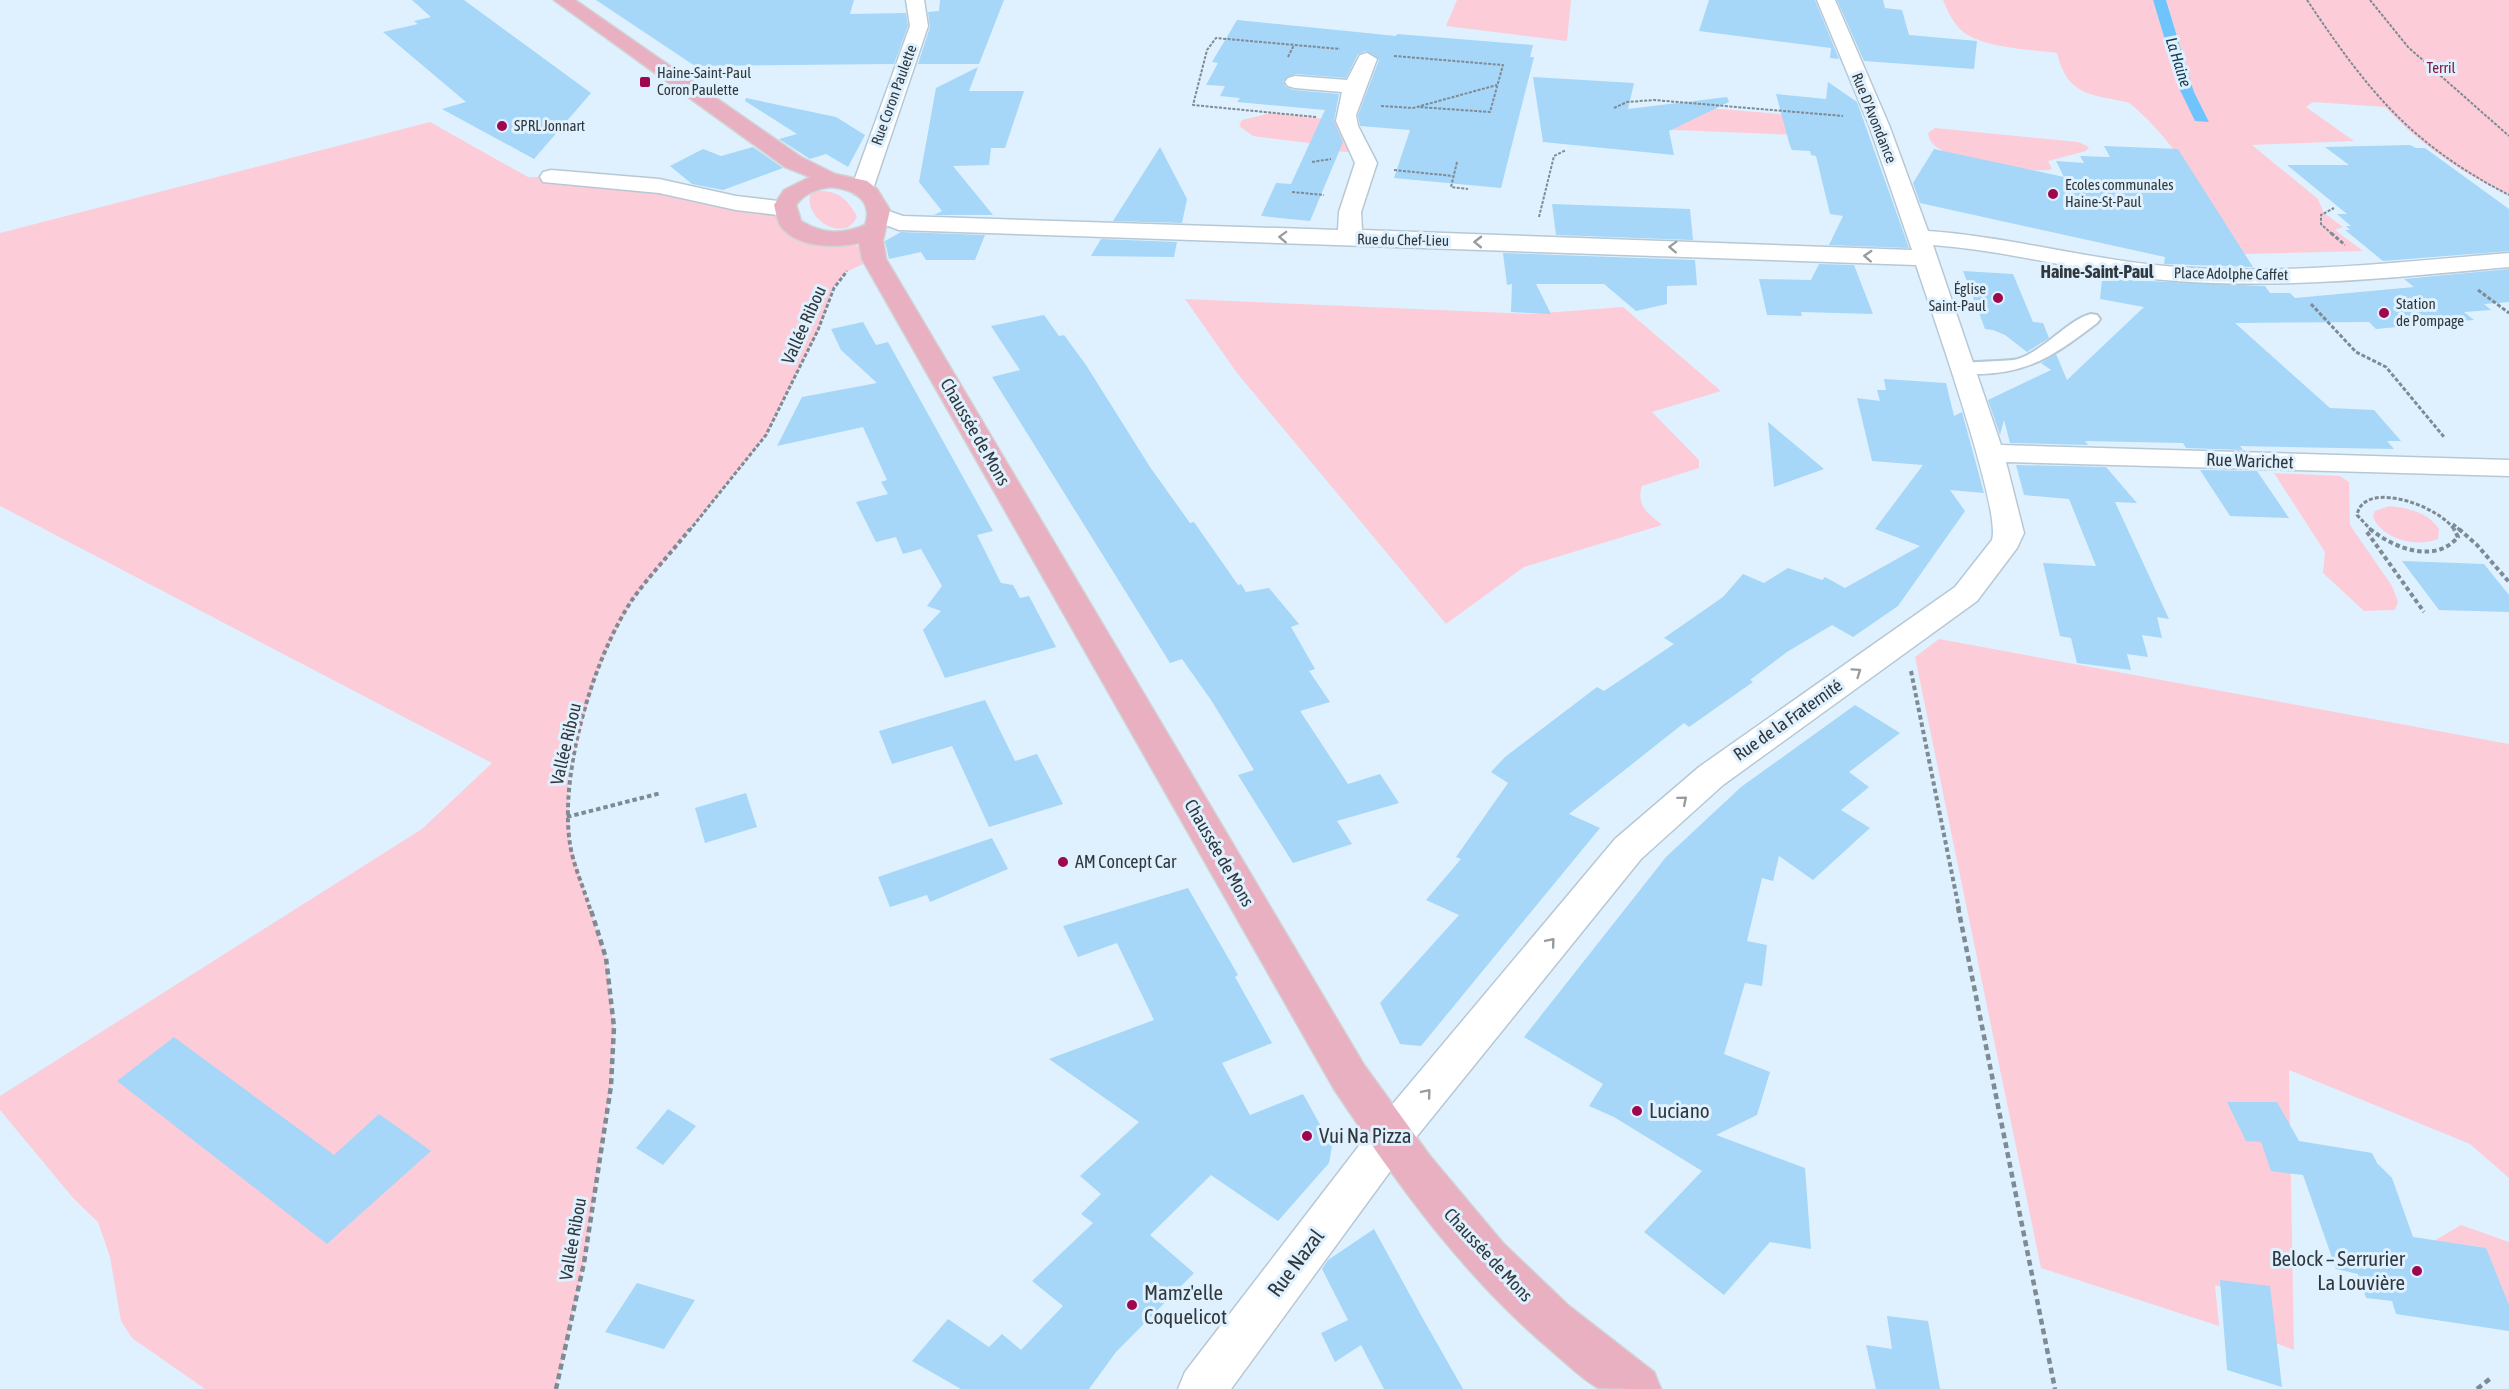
<svg xmlns="http://www.w3.org/2000/svg" width="2509" height="1389" viewBox="0 0 2509 1389" font-family="'Asap Condensed',sans-serif">
  <rect width="100%" height="100%" fill="#dff1fe"/>
  <path fill="#fccdd8" d="M1457,0H1571L1567,41L1446,26Z
    M1943,0H2153L2180,90L2209,122L2194,92L2166,0H2509V195C2461,173 2421,145 2385,107L2313,102L2306,107L2354,141L2252,145L2318,199L2324,213L2343,227L2335,230L2363,251L2244,254C2211,206 2178,144 2133,106C2128,101 2119,101 2112,99C2080,94 2065,86 2057,53C2029,49 1991,49 1966,34C1955,27 1948,12 1943,0Z
    M1672,105L1863,121L1869,138L1650,129Z
    M1271,113L1335,120L1343,127L1352,149L1348,152L1317,150L1309,143L1253,136L1239,126L1242,120Z
    M430,122L528,177H551L763,206L791,224L857,246L874,259L846,272L834,287L818,330L766,435L632,601L610,643L595,679L579,734L568,779L570,844L606,958L614,1027L611,1086L584,1263L556,1389H205L132,1338L121,1321L110,1257L98,1222L73,1198L0,1110V1096L422,829L492,763L0,506V233Z
    M1935,128L2078,142L2089,147L2086,151L2048,161L2052,169C2035,175 1953,158 1938,148C1932,144 1929,140 1928,133Z
    M818,191C838,190 847,199 857,216C846,246 801,217 811,193Z
    M1185,299L1531,314L1623,307L1721,391L1652,412L1699,460V468L1642,486C1636,506 1647,512 1662,525L1524,567L1446,624L1237,373Z
    M2274,473L2340,476L2349,482L2350,525L2392,586L2398,602L2395,610L2364,611L2323,573L2325,552Z
    M2389,506C2408,508 2428,512 2439,529L2438,539C2418,548 2380,539 2373,516L2375,511Z
    M1939,639L2509,744V1178L2470,1144L2289,1070L2294,1350L2265,1339L2260,1297L2215,1285L2219,1326L2041,1268L1915,657Z
    M2461,1225L2509,1242V1312L2481,1247L2434,1241Z"/>
  <path fill="#6fc4fd" d="M2153,0H2166L2194,92L2209,122L2195,121L2180,90Z"/>
  <path fill="#a6d6f8" d="M412,0H464L591,93L534,159L442,109L466,102L383,32L418,24L414,21L431,17Z
    M596,0H854L850,14L906,13L908,26L894,64L695,66Z
    M940,0H1004L979,64H918L930,27L928,12L939,11Z
    M1709,0H1815L1839,59L1830,58L1831,48L1699,31Z
    M1837,0H1883L1885,8L1902,10L1909,35L1977,41L1974,69L1864,61Z
    M1237,20L1396,36L1397,34L1533,45L1530,57H1534L1501,188L1394,178L1410,130L1360,126L1358,115L1379,60L1366,51L1358,54L1346,78L1295,74L1283,81L1286,87L1294,90L1339,94L1334,121L1343,142L1310,221L1261,216L1276,183L1291,184L1325,110L1237,102L1240,98L1220,96L1225,86L1206,85L1218,63L1212,62Z
    M978,67L969,91H1024L1005,148H991L989,165L953,166L993,215H934L942,211L919,182L936,88Z
    M1533,77L1634,83L1628,109L1727,97L1729,102L1669,131L1674,155L1543,142Z
    M1828,82L1857,102L1909,248L1829,245L1843,216L1830,214L1816,156L1811,155L1810,151L1792,150L1790,146L1776,94L1826,99Z
    M746,98L836,117L865,135L848,167L826,154L810,159L779,139L797,134L745,101Z
    M2410,145L2416,148H2425L2509,209V251L2383,261L2345,230H2350L2346,226H2351L2337,214H2347L2287,165H2349L2325,147Z
    M2104,146L2178,149L2253,267L2164,264L2165,257L1920,203L1913,183L1934,149L2064,177L2056,161L2084,163L2080,156L2110,157Z
    M753,147L783,168L723,190L692,184L670,166L703,149L721,156Z
    M1160,147L1187,199L1182,223L1113,221Z
    M1552,204L1690,209L1693,240L1556,235Z
    M901,232L985,235L975,260H926L921,252L889,259L885,241Z
    M1101,239L1177,242L1174,257L1091,256Z
    M1503,253L1695,260L1697,285L1667,286V304L1636,311L1604,284H1536L1551,314L1511,312L1512,284L1507,285Z
    M1819,264L1854,265L1873,314L1801,312L1802,316L1767,315L1759,279L1811,280Z
    M2509,269V302L2484,304L2491,310L2464,312L2474,320L2376,329L2369,322L2235,323L2330,408L2374,410L2401,441H2387L2394,449L2240,446L2243,450L2186,448L2183,443L2085,441L2088,445L2010,443L2004,420L2000,435L1988,400L2051,370L2041,363L2056,354L2067,380L2144,307L2100,299L2102,279L2265,286L2270,293H2290L2295,298L2414,287L2404,279Z
    M1963,271L2013,274L2033,322L2043,323L2049,338L2027,352L2005,335L1993,330L1985,329Z
    M1044,315L1059,336L1064,335L1086,365L1150,467L1190,523L1194,522L1238,585L1241,584L1246,592L1269,588L1299,624L1291,627L1315,669L1309,671L1330,702L1300,711L1348,784L1380,774L1399,803L1337,821L1352,844L1293,863L1238,775L1254,770L1211,700L1182,659L1170,663L992,377L1020,370L991,326Z
    M863,322L876,345L888,342L993,531L977,535L1001,583L1013,585L1020,598L1029,596L1056,647L945,678L923,630L941,611L927,606L942,586L921,549L903,554L896,537L876,542L856,502L888,494L881,482L887,480L863,427L777,446L802,397L877,383L841,350L831,329Z
    M1884,379L1946,383L1954,416L1962,412L1984,493L1950,490L1965,511L1898,606L1853,637L1832,625L1787,652L1750,680L1753,682L1689,727L1684,723L1569,814L1600,828L1421,1046L1400,1044L1380,1003L1459,915L1426,900L1461,859L1456,857L1508,783L1491,772L1505,757L1597,687L1604,691L1674,644L1664,638L1723,597L1743,574L1764,583L1788,568L1822,580L1825,577L1845,588L1920,546L1875,529L1923,465L1872,461L1857,398L1880,401L1877,390H1886Z
    M1768,422L1824,469L1774,487Z
    M2016,465L2106,467L2137,503L2115,502L2169,619L2157,617L2162,638L2142,635L2148,657L2127,654L2131,670L2077,663L2071,638L2060,636L2043,563L2096,566L2069,499L2024,495Z
    M2200,470L2257,471L2289,518L2230,516Z
    M2402,561L2484,564L2509,595V612L2439,610Z
    M985,700L1015,761L1037,754L1063,804L989,827L952,746L892,764L879,731Z
    M1855,705L1900,733L1849,772L1869,787L1841,810L1870,828L1813,880L1779,856L1773,881L1762,878L1747,941L1767,945L1762,986L1745,983L1724,1054L1770,1072L1757,1115L1716,1135L1805,1168L1811,1249L1770,1242L1724,1295L1644,1232L1702,1171L1614,1117L1589,1106L1603,1084L1524,1037L1666,857L1741,787Z
    M746,793L757,827L705,843L695,808Z
    M992,838L1008,869L930,902L927,895L890,907L878,877Z
    M1188,888L1238,975L1235,977L1272,1043L1222,1063L1250,1115L1303,1094L1332,1146L1329,1163L1278,1221L1211,1175L1150,1235L1194,1273L1116,1352L1089,1389H961L912,1361L948,1319L989,1347L1002,1334L1021,1350L1063,1306L1032,1281L1093,1223L1081,1214L1101,1194L1080,1176L1139,1122L1049,1059L1154,1020L1117,943L1078,957L1063,926Z
    M174,1037L334,1155L379,1114L431,1151L327,1244L117,1081Z
    M2227,1102H2277L2299,1141L2372,1153L2377,1163L2392,1178L2413,1237L2486,1248L2509,1305V1331L2396,1314L2392,1301L2366,1298L2358,1274L2336,1269L2303,1175L2271,1171L2261,1142L2246,1141Z
    M668,1109L696,1126L663,1165L636,1148Z
    M1374,1229L1422,1317L1463,1389H1384L1361,1345L1335,1362L1321,1333L1348,1320L1322,1269L1328,1260Z
    M2220,1280L2270,1286L2282,1387L2227,1370Z
    M637,1283L695,1300L664,1349L605,1332Z
    M1887,1316L1928,1321L1940,1389H1876L1866,1345L1892,1349Z"/>
  <g fill="none" stroke-linecap="round" stroke-linejoin="round">
    <g stroke="#b7c8d5" stroke-width="4">
      <path id="service" d="M2091,314L2097,315L2100,319L2097,323C2056,354 2029,374 1975,374C1967,373 1959,375 1954,368C1961,359 2004,363 2018,359C2045,350 2069,319 2091,314Z"/>
    </g>
    <g stroke="#b7c8d5" stroke-width="3">
      <path id="minor" d="M906,0H924L928,26L873,189L870,194H854L851,189L910,26Z
        M1817,0H1835L1889,125L1928,231C2012,237 2093,261 2177,267C2287,275 2399,262 2509,253V267C2399,277 2288,289 2177,281C2095,276 2015,251 1933,245L2001,445L2509,460V476L2006,462L2024,533L2017,548L1977,601L1723,785L1641,859L1405,1151L1231,1389H1178L1185,1372L1375,1125L1615,839L1699,767L1955,587L1992,540C2002,510 1930,307 1916,265L899,230L872,220L869,215L872,210L880,208L903,216L1338,230L1339,212L1355,163L1336,121L1342,92L1295,88L1288,86L1285,82L1288,78L1295,76L1347,80L1360,55L1367,53L1377,59L1356,115L1358,126L1377,163L1361,212L1362,230L1912,250L1869,125Z
        M551,170L659,179L736,196L786,202L794,204L797,209L794,214L786,216L736,210L659,193L543,182L540,177L543,172Z"/>
    </g>
    <g stroke="#d2d3d4" stroke-width="3">
      <path id="primary" d="M554,0H575L801,157L835,174L867,181L877,189L890,210L883,240L886,259L1364,1065L1430,1156L1503,1243L1569,1306L1654,1372L1661,1389C1647,1389 1608,1389 1598,1388C1581,1378 1566,1363 1552,1351C1464,1277 1397,1184 1334,1089L862,259L859,243C836,248 799,248 782,228C777,222 776,212 774,205L784,190L810,177L785,167ZM831,187C853,189 874,200 865,225C842,235 822,234 801,221L796,205C805,193 817,189 831,187Z"/>
    </g>
    <path stroke="#7f8b94" stroke-width="2" stroke-dasharray="3 1.5" stroke-linecap="butt" d="M2307,0C2368,91 2410,144 2509,195
      M2370,0L2408,47L2509,136
      M1394,56L1503,65L1490,112L1418,107
      M1288,57L1294,45
      M1381,106L1413,108L1497,85
      M1614,108L1627,102L1654,100L1843,116
      M1316,117L1193,105L1207,50L1216,38L1340,49
      M1312,162L1331,159
      M1457,162L1451,187L1468,189
      M1394,170L1453,176
      M1292,192L1324,195
      M1539,217L1554,156L1566,150
      M2332,234L2321,224V215L2334,208"/>
    <path stroke="#7f8b94" stroke-width="3" stroke-dasharray="4 2" stroke-linecap="butt" d="M2331,233L2345,245
      M2478,290L2509,313
      M2311,304L2356,352L2386,367L2444,437
      M2453,524L2461,531
      M689,531L766,435L818,330L834,288L847,271
      M2372,531L2357,515C2364,478 2442,507 2455,531"/>
    <path stroke="#7f8b94" stroke-width="4" stroke-dasharray="4.5 3" stroke-linecap="butt" d="M2370,529C2395,549 2435,564 2458,537L2454,529
      M2459,529L2477,545L2509,582
      M2367,532L2424,612
      M1911,671L1959,909
      M567,817L661,793
      M590,909C584,888 573,865 570,844C559,773 593,659 632,600C649,576 671,553 690,529"/>
    <path stroke="#7f8b94" stroke-width="4.5" stroke-dasharray="6 4" stroke-linecap="butt" d="M1958,907L2055,1389
      M556,1389L584,1263L611,1086L614,1027L606,958L590,907
      M2477,1389L2491,1378"/>
    <use href="#service" fill="#fff" fill-rule="evenodd"/>
    <use href="#minor" fill="#fff" fill-rule="evenodd"/>
    <use href="#primary" fill="#e8b0c1" fill-rule="evenodd"/>
  </g>
  <defs><path id="oneway-chevron" d="M-2-3.5L2.5 0L-2 3.5" fill="none" stroke-width="1.6" stroke-linecap="round" stroke-linejoin="round" transform="scale(1.5)"/></defs>
  <g stroke="#989c9e">
    <use href="#oneway-chevron" transform="translate(1283 237) rotate(-178)"/>
    <use href="#oneway-chevron" transform="translate(1478 242) rotate(-179)"/>
    <use href="#oneway-chevron" transform="translate(1673 247) rotate(-178)"/>
    <use href="#oneway-chevron" transform="translate(1868 256) rotate(-177)"/>
    <use href="#oneway-chevron" transform="translate(1857 672) rotate(-35)"/>
    <use href="#oneway-chevron" transform="translate(1683 800) rotate(-40)"/>
    <use href="#oneway-chevron" transform="translate(1551 942) rotate(-50)"/>
    <use href="#oneway-chevron" transform="translate(1427 1093) rotate(-50)"/>
  </g>
  <g fill="#9e064f" stroke="#dff1fe" stroke-width="2">
    <rect x="639" y="76" width="12" height="12" rx="3"/>
    <circle cx="502" cy="126" r="6"/>
    <circle cx="2053" cy="194" r="6"/>
    <circle cx="1998" cy="298" r="6"/>
    <circle cx="2384" cy="313" r="6"/>
    <circle cx="1063" cy="862" r="6"/>
    <circle cx="1637" cy="1111" r="6"/>
    <circle cx="1307" cy="1136" r="6"/>
    <circle cx="2417" cy="1271" r="6"/>
    <circle cx="1132" cy="1305" r="6"/>
  </g>
  <g text-anchor="middle" stroke-width="6" stroke-linejoin="round" paint-order="stroke">
    <g font-size="15" fill="#831643" stroke="#dff1fe">
      <text x="2441" y="73">Terril</text>
    </g>
    <g font-size="15" fill="#31383d" stroke="#dff1fe" text-anchor="start">
      <text x="657" y="78">Haine-Saint-Paul<tspan x="657" dy="17">Coron Paulette</tspan></text>
      <text x="514" y="131">SPRL Jonnart</text>
      <text x="2065" y="190">Ecoles communales<tspan x="2065" dy="17">Haine-St-Paul</tspan></text>
      <text x="1986" y="294" text-anchor="end">Église<tspan x="1986" dy="17">Saint-Paul</tspan></text>
      <text x="2396" y="309">Station<tspan x="2396" dy="17">de Pompage</tspan></text>
    </g>
    <g font-size="15" fill="#31383d" stroke="#dff1fe">
      <text transform="translate(894 95) rotate(-70)" y="5">Rue Coron Paulette</text>
      <text transform="translate(1874 118) rotate(68)" y="5">Rue D'Avondance</text>
      <text transform="translate(1403 240) rotate(1)" y="5">Rue du Chef-Lieu</text>
      <text transform="translate(2231 274) rotate(1)" y="5">Place Adolphe Caffet</text>
    </g>
    <g font-size="16" font-style="italic" fill="#13384f" stroke="#dff1fe">
      <text transform="translate(2179 62) rotate(72)" y="6">La Haine</text>
    </g>
    <g font-size="18" font-weight="bold" fill="#31383d" stroke="#dff1fe">
      <text x="2097" y="278">Haine-Saint-Paul</text>
    </g>
    <g font-size="18" fill="#31383d" stroke="#dff1fe">
      <text transform="translate(804 325) rotate(-66)" y="6">Vallée Ribou</text>
      <text transform="translate(975 432) rotate(60)" y="6">Chaussée de Mons</text>
      <text transform="translate(2250 461) rotate(2)" y="6">Rue Warichet</text>
      <text transform="translate(1788 720) rotate(-35)" y="6">Rue de la Fraternité</text>
      <text transform="translate(566 744) rotate(-77)" y="6">Vallée Ribou</text>
      <text transform="translate(1219 853) rotate(60)" y="6">Chaussée de Mons</text>
      <text transform="translate(573 1239) rotate(-80)" y="6">Vallée Ribou</text>
      <text transform="translate(1488 1255) rotate(47)" y="6">Chaussée de Mons</text>
    </g>
    <g font-size="18" fill="#31383d" stroke="#dff1fe" text-anchor="start">
      <text x="1075" y="868">AM Concept Car</text>
    </g>
    <g font-size="21" fill="#31383d" stroke="#dff1fe" text-anchor="start">
      <text x="1649" y="1118">Luciano</text>
      <text x="1319" y="1143">Vui Na Pizza</text>
      <text x="2405" y="1266" text-anchor="end">Belock – Serrurier<tspan x="2405" dy="24">La Louvière</tspan></text>
      <text x="1144" y="1300">Mamz'elle<tspan x="1144" dy="24">Coquelicot</tspan></text>
    </g>
    <g font-size="21" fill="#31383d" stroke="#dff1fe">
      <text transform="translate(1296 1263) rotate(-53)" y="7">Rue Nazal</text>
    </g>
  </g>
</svg>
